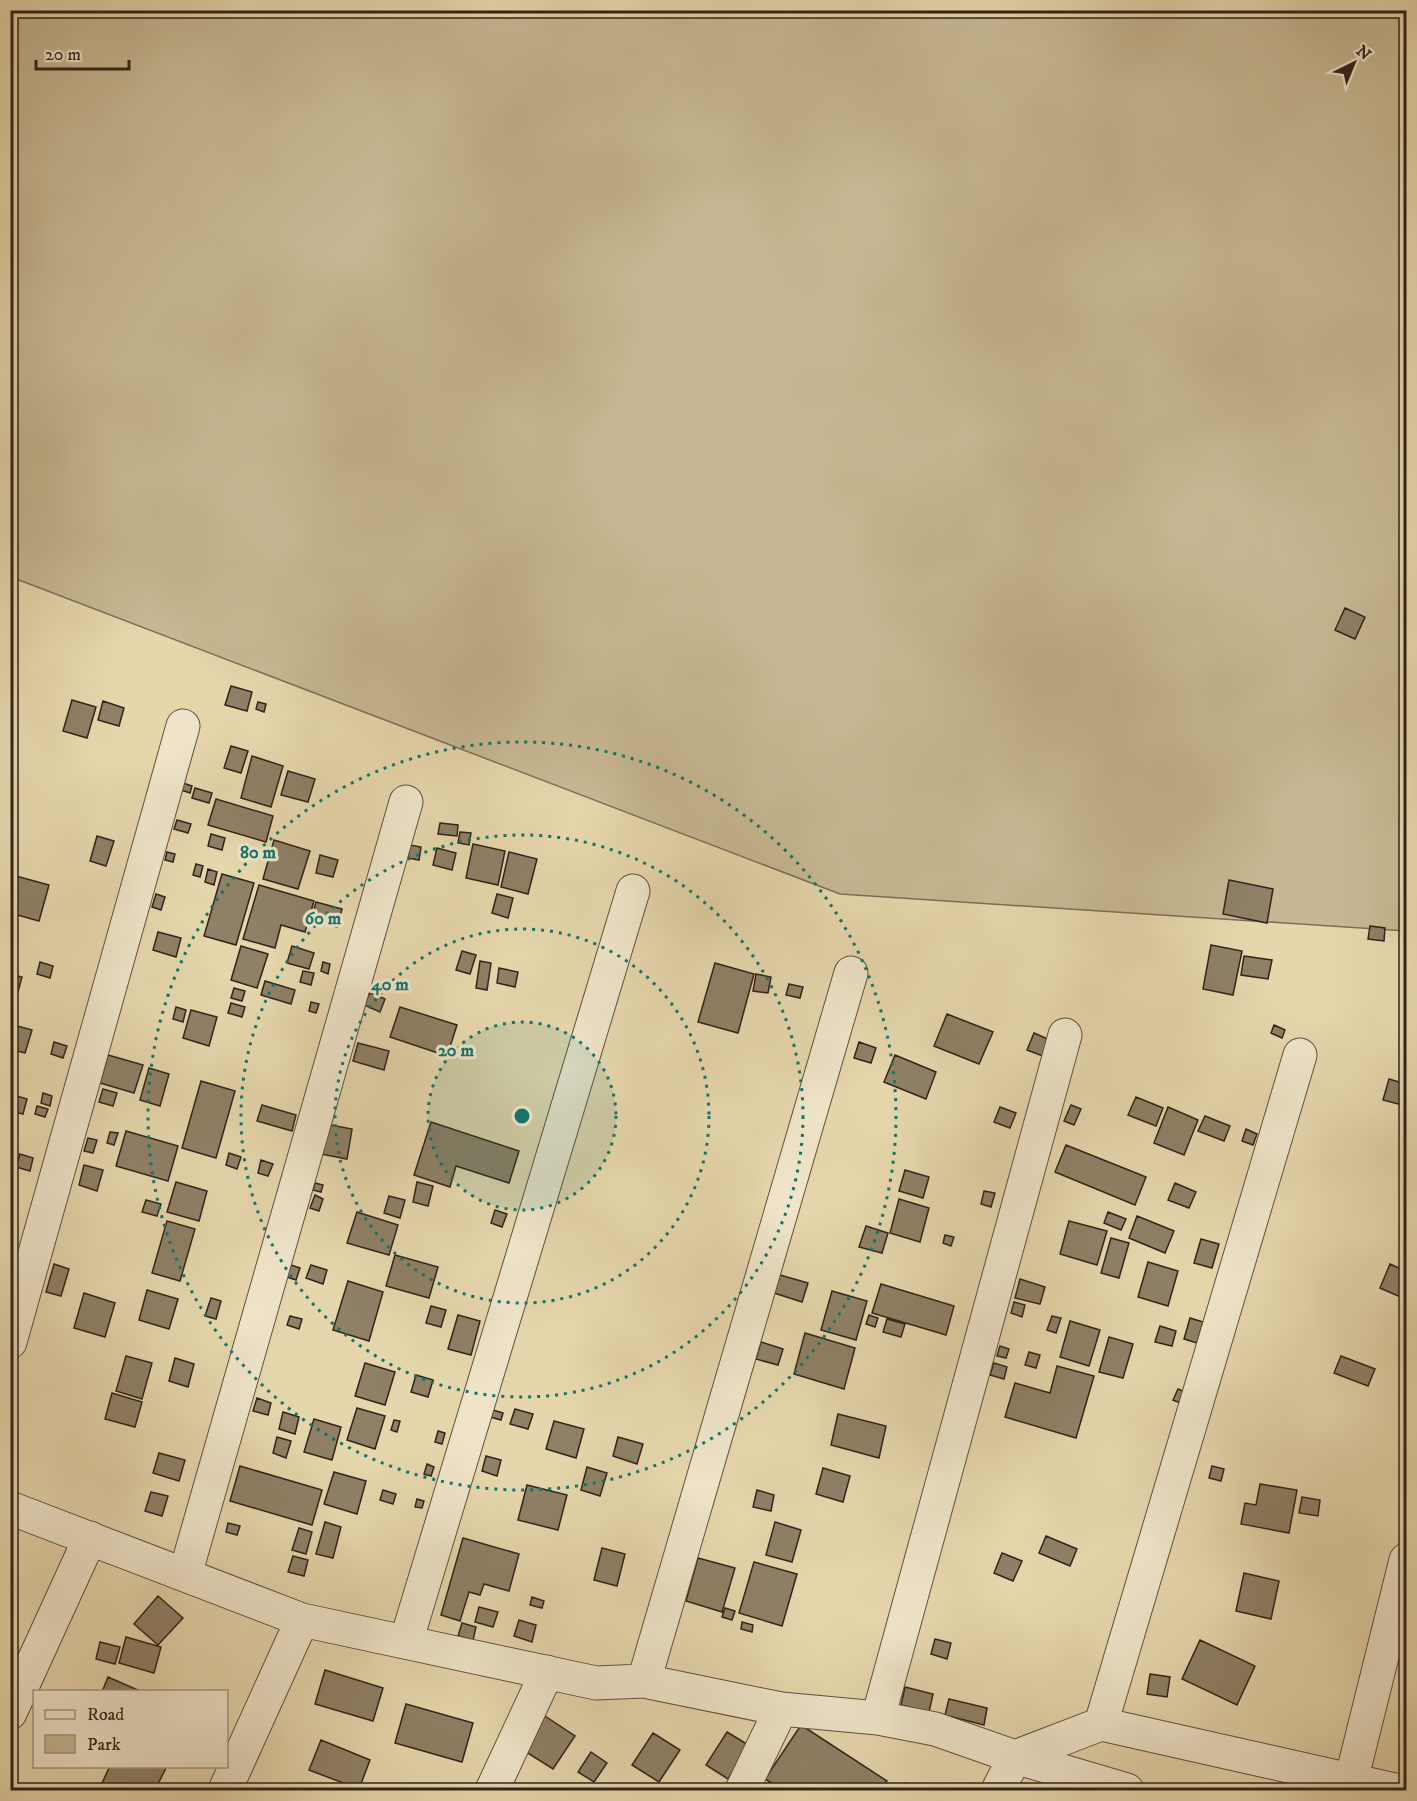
<svg xmlns="http://www.w3.org/2000/svg" width="1417" height="1801" viewBox="0 0 1417 1801" font-family="'IM FELL DW Pica',serif">
  <rect width="100%" height="100%" fill="#e6d6ac"/>
  <filter id="stains"><feTurbulence type="fractalNoise" baseFrequency=".00333" numOctaves="4"/><feColorMatrix values="0 0 0 0 .2 0 0 0 0 .09 0 0 0 0 .02 0 0 0 .5 -.17"/></filter>
  <radialGradient id="worn" r=".72"><stop offset=".6" stop-color="#630" stop-opacity="0"/><stop offset="1" stop-color="#630" stop-opacity=".3"/></radialGradient>
  <path fill="#c7b893" stroke="#7c6e57" stroke-width="1.5" d="M10,11H1406V931L840,894L11,577Z"/>
  <path fill="#8f8066" stroke="#31231b" stroke-width="1.5" d="M1345,608L1365,617L1355,639L1335,630Z
    M231,686L252,692L247,711L225,705Z
    M72,700L96,707L87,738L63,731Z
    M103,701L124,708L119,726L98,720Z
    M258,702L266,704L264,712L256,709Z
    M231,746L248,751L241,773L224,768Z
    M252,756L283,766L271,807L241,798Z
    M288,771L315,779L308,802L281,795Z
    M180,782L192,786L190,793L178,789Z
    M195,788L212,793L209,803L192,798Z
    M216,799L273,816L266,842L208,825Z
    M177,820L191,824L188,833L174,829Z
    M440,823L458,825L457,836L438,834Z
    M460,832L471,833L469,845L458,843Z
    M211,834L225,838L222,850L208,846Z
    M97,836L114,841L106,866L90,861Z
    M274,840L310,851L298,889L263,879Z
    M473,844L505,851L498,885L466,878Z
    M410,845L421,847L419,860L408,858Z
    M437,848L456,853L452,870L433,865Z
    M167,852L175,854L173,862L165,860Z
    M509,852L537,859L528,894L501,887Z
    M320,855L338,860L333,877L316,873Z
    M196,864L203,866L200,877L193,875Z
    M208,869L217,872L214,885L205,882Z
    M222,874L254,883L236,945L204,936Z
    M16,876L49,885L39,921L10,913V897Z
    M1229,880L1273,889L1267,923L1223,914Z
    M259,885L314,901L305,932L281,925L275,948L243,939Z
    M156,894L165,897L161,910L152,907Z
    M497,894L513,898L508,918L492,913Z
    M316,902L342,909L337,927L311,920Z
    M1370,926L1385,928L1384,941L1368,939Z
    M158,932L181,938L176,957L153,950Z
    M1211,945L1242,951L1233,995L1203,989Z
    M241,946L268,954L257,988L231,980Z
    M292,946L314,953L309,969L287,963Z
    M462,951L476,955L470,974L456,970Z
    M1244,956L1272,960L1268,979L1241,975Z
    M480,961L491,963L487,990L476,988Z
    M40,962L53,966L50,978L37,974Z
    M323,962L330,964L328,974L321,971Z
    M715,963L754,974L738,1033L698,1022Z
    M499,968L518,972L515,987L497,983Z
    M303,971L314,973L311,985L300,982Z
    M10,974L22,977L11,1018H10Z
    M756,974L771,977L768,993L753,991Z
    M265,981L295,990L291,1004L261,995Z
    M789,984L803,987L800,998L786,995Z
    M234,988L245,991L242,1001L231,998Z
    M370,993L385,999L380,1012L364,1005Z
    M311,1002L319,1004L316,1013L309,1011Z
    M231,1003L245,1007L242,1017L228,1013Z
    M176,1007L186,1010L183,1022L173,1019Z
    M400,1007L457,1025L447,1056L390,1037Z
    M191,1010L217,1017L209,1046L183,1038Z
    M947,1014L993,1032L979,1064L934,1046Z
    M10,1024L32,1030L25,1053L10,1049Z
    M1274,1025L1285,1030L1282,1038L1271,1033Z
    M1034,1033L1050,1040L1043,1056L1027,1050Z
    M54,1042L67,1046L63,1058L51,1054Z
    M859,1042L876,1048L871,1063L854,1058Z
    M358,1043L389,1051L384,1070L353,1061Z
    M108,1055L143,1065L134,1093L100,1083Z
    M895,1055L936,1072L926,1099L884,1082Z
    M149,1068L169,1074L160,1106L140,1100Z
    M1389,1079L1406,1084V1106L1383,1100Z
    M201,1081L235,1091L216,1158L182,1148Z
    M103,1089L117,1093L113,1106L99,1102Z
    M43,1093L52,1096L50,1106L41,1103Z
    M10,1094L27,1099L23,1114L10,1111Z
    M1136,1097L1163,1108L1156,1126L1128,1115Z
    M262,1105L296,1115L292,1131L257,1121Z
    M1071,1105L1081,1109L1074,1125L1064,1121Z
    M37,1106L48,1109L45,1117L35,1114Z
    M1000,1107L1016,1113L1010,1128L994,1122Z
    M1168,1107L1198,1120L1184,1155L1154,1143Z
    M1205,1116L1230,1126L1224,1141L1198,1131Z
    M431,1122L519,1151L509,1183L456,1166L450,1187L414,1175Z
    M326,1124L352,1129L347,1159L321,1154Z
    M1246,1129L1257,1134L1253,1145L1242,1141Z
    M126,1131L178,1146L168,1181L116,1166Z
    M110,1132L118,1133L114,1145L107,1143Z
    M88,1138L97,1140L93,1153L84,1151Z
    M1066,1145L1146,1177L1135,1205L1055,1172Z
    M229,1153L241,1157L237,1169L226,1165Z
    M20,1154L33,1158L30,1171L16,1167Z
    M261,1160L273,1164L268,1176L258,1173Z
    M84,1165L103,1170L97,1191L79,1185Z
    M905,1170L929,1177L923,1198L899,1191Z
    M176,1182L207,1191L199,1221L167,1212Z
    M417,1182L433,1186L428,1206L413,1202Z
    M315,1183L323,1185L321,1192L313,1190Z
    M1175,1183L1196,1192L1189,1208L1168,1200Z
    M984,1191L995,1193L991,1207L981,1204Z
    M315,1195L323,1199L319,1211L310,1208Z
    M389,1196L405,1200L400,1218L384,1213Z
    M899,1199L929,1208L920,1242L890,1233Z
    M146,1200L161,1204L157,1216L142,1212Z
    M495,1210L507,1214L502,1227L491,1223Z
    M357,1212L398,1225L389,1255L347,1243Z
    M1108,1212L1126,1219L1121,1230L1104,1223Z
    M1137,1216L1174,1231L1165,1253L1129,1238Z
    M167,1221L195,1229L180,1281L152,1273Z
    M1069,1221L1107,1231L1097,1265L1060,1254Z
    M866,1226L888,1233L882,1253L859,1247Z
    M945,1235L954,1237L951,1246L943,1243Z
    M1111,1238L1129,1243L1119,1278L1101,1273Z
    M1201,1239L1219,1244L1212,1268L1194,1263Z
    M395,1255L438,1267L429,1298L386,1286Z
    M1148,1262L1178,1271L1168,1306L1138,1297Z
    M54,1264L69,1269L61,1296L46,1292Z
    M1390,1264L1406,1271V1294L1405,1299L1380,1288Z
    M291,1265L300,1268L296,1280L287,1277Z
    M311,1265L327,1270L323,1284L306,1278Z
    M780,1275L808,1283L802,1302L774,1293Z
    M1020,1279L1045,1287L1040,1304L1015,1298Z
    M348,1281L383,1292L369,1341L333,1330Z
    M881,1284L954,1306L946,1335L872,1313Z
    M147,1290L178,1299L169,1329L139,1320Z
    M832,1291L867,1301L856,1340L821,1330Z
    M84,1293L115,1303L105,1337L74,1328Z
    M211,1298L221,1301L216,1319L205,1316Z
    M1014,1302L1025,1305L1022,1317L1011,1313Z
    M431,1306L446,1310L441,1327L426,1323Z
    M458,1315L480,1321L471,1355L448,1349Z
    M869,1315L878,1318L875,1327L866,1324Z
    M290,1316L302,1319L299,1329L287,1325Z
    M1052,1316L1061,1318L1056,1333L1047,1330Z
    M1190,1318L1203,1322L1197,1343L1184,1339Z
    M887,1319L905,1324L901,1337L883,1332Z
    M1070,1321L1100,1330L1089,1366L1060,1357Z
    M1160,1326L1176,1331L1172,1346L1155,1342Z
    M805,1333L855,1348L844,1389L794,1374Z
    M1109,1337L1133,1344L1123,1378L1099,1372Z
    M761,1342L783,1349L778,1365L756,1359Z
    M1000,1346L1009,1349L1006,1358L997,1356Z
    M1029,1352L1040,1355L1036,1368L1025,1365Z
    M126,1356L152,1363L142,1399L116,1391Z
    M1341,1356L1375,1369L1368,1386L1334,1373Z
    M175,1358L194,1364L188,1387L169,1381Z
    M365,1363L395,1372L385,1405L355,1396Z
    M994,1363L1007,1367L1004,1379L990,1375Z
    M1057,1366L1094,1376L1076,1438L1005,1417L1015,1383L1050,1393Z
    M416,1375L433,1380L428,1397L411,1392Z
    M1178,1389L1193,1395L1188,1406L1173,1400Z
    M112,1393L142,1402L135,1427L105,1419Z
    M257,1398L271,1403L268,1415L253,1411Z
    M357,1408L385,1416L375,1449L347,1440Z
    M515,1409L533,1414L528,1429L510,1424Z
    M493,1410L503,1413L501,1420L490,1417Z
    M283,1412L299,1417L295,1434L279,1429Z
    M838,1414L886,1426L879,1458L831,1445Z
    M314,1419L341,1427L332,1460L304,1452Z
    M394,1420L400,1421L397,1432L391,1430Z
    M554,1421L584,1429L576,1458L546,1449Z
    M438,1431L445,1433L442,1444L435,1442Z
    M277,1437L291,1441L286,1458L273,1453Z
    M618,1437L643,1444L637,1464L613,1456Z
    M159,1453L185,1460L179,1481L153,1473Z
    M486,1456L501,1460L497,1476L482,1471Z
    M427,1464L434,1467L431,1476L424,1474Z
    M240,1466L322,1490L312,1525L230,1501Z
    M1212,1466L1224,1469L1221,1481L1209,1478Z
    M587,1467L607,1473L600,1496L581,1490Z
    M823,1468L850,1476L843,1502L816,1494Z
    M334,1472L366,1481L357,1514L324,1504Z
    M1260,1484L1297,1490L1289,1533L1241,1524L1245,1503L1256,1505Z
    M527,1485L567,1495L558,1530L518,1520Z
    M383,1490L396,1494L393,1504L380,1500Z
    M757,1490L774,1495L771,1511L753,1507Z
    M151,1492L168,1496L162,1516L145,1511Z
    M1302,1497L1320,1500L1318,1516L1299,1513Z
    M417,1499L424,1501L422,1508L415,1507Z
    M325,1522L341,1527L333,1558L316,1554Z
    M775,1522L801,1530L792,1562L766,1555Z
    M228,1523L240,1526L237,1535L226,1532Z
    M299,1528L312,1532L306,1554L292,1550Z
    M1046,1536L1077,1549L1070,1566L1039,1553Z
    M463,1538L519,1554L509,1591L484,1584L480,1595L469,1592L460,1621L441,1615Z
    M602,1548L625,1554L617,1586L594,1580Z
    M1002,1553L1022,1561L1013,1581L994,1573Z
    M293,1556L308,1560L304,1576L288,1572Z
    M698,1558L735,1568L722,1612L686,1601Z
    M754,1562L797,1574L782,1626L739,1613Z
    M1244,1573L1279,1581L1271,1619L1236,1611Z
    M158,1596L183,1618L158,1645L134,1624Z
    M532,1597L544,1601L542,1608L530,1605Z
    M479,1607L498,1612L493,1627L475,1622Z
    M725,1608L735,1611L732,1620L722,1617Z
    M519,1620L536,1625L532,1642L514,1636Z
    M742,1622L753,1625L752,1632L741,1629Z
    M462,1623L476,1627L473,1640L458,1636Z
    M126,1637L161,1647L154,1673L119,1663Z
    M935,1639L951,1643L947,1659L931,1654Z
    M1200,1640L1255,1666L1237,1705L1182,1679Z
    M100,1642L120,1647L115,1664L96,1659Z
    M325,1670L383,1688L373,1721L315,1704Z
    M1150,1674L1170,1677L1167,1697L1147,1694Z
    M108,1677L140,1691V1692H102Z
    M905,1687L933,1694L929,1712L901,1705Z
    M949,1699L987,1708L984,1725L945,1715Z
    M406,1704L473,1723L462,1762L395,1743Z
    M545,1716L575,1736L553,1769L523,1750Z
    M801,1725L887,1781L880,1790H782L765,1779Z
    M727,1732L750,1746L728,1779L706,1765Z
    M653,1733L680,1750L659,1782L632,1765Z
    M321,1740L370,1760L359,1789L309,1770Z
    M591,1752L607,1763L594,1782L578,1772Z
    M110,1766H167L155,1790H116L102,1783Z
    M905,1783L924,1787L923,1790H903Z"/>
  <g fill="none" stroke-linecap="round" stroke-linejoin="round">
    <g stroke="#5e503f" stroke-width="35">
      <path id="minor" d="M10,1342L183,726
        M10,1508L302,1620L596,1683L644,1681L781,1709L878,1718L935,1729L1015,1757L1101,1724L1395,1790
        M185,1575L406,802
        M406,1642L633,891
        M644,1681L851,973
        M10,1713L90,1538
        M878,1718L1065,1035
        M1101,1724L1300,1055
        M1351,1781L1406,1560
        M225,1790L302,1620
        M492,1790L547,1672
        M742,1790L781,1709
        M998,1790L1015,1757L1127,1790"/>
    </g>
    <use href="#minor" stroke="#efe4c9" stroke-width="33"/>
  </g>
  <circle cx="522" cy="1116" r="94" fill="#0f766e" fill-opacity=".12"/>
  <g fill="none" stroke="#0f766e" stroke-width="3" stroke-dasharray="3 6">
    <circle cx="522" cy="1116" r="94"/>
    <circle cx="522" cy="1116" r="187"/>
    <circle cx="522" cy="1116" r="281"/>
    <circle cx="522" cy="1116" r="374"/>
  </g>
  <circle cx="522" cy="1116" r="9" fill="#0f766e" stroke="#efe4c9" stroke-width="3"/>
  <g font-size="18" text-anchor="middle" font-weight="bold" fill="#0f766e" stroke="#efe4c9" stroke-width="6" stroke-linejoin="round" paint-order="stroke">
    <text x="258" y="858">80 m</text>
    <text x="323" y="924">60 m</text>
    <text x="390" y="990">40 m</text>
    <text x="456" y="1056">20 m</text>
  </g>
  <rect width="1417" height="1801" fill="none" stroke="#e6d6ac" stroke-width="36"/>
  <rect x="12" y="12" width="1393" height="1777" fill="none" stroke="#31231b" stroke-width="3"/>
  <rect x="18" y="18" width="1381" height="1765" fill="none" stroke="#31231b" stroke-width="1.5"/>
  <rect x="33" y="1690" width="195" height="78" fill="#efe4c9" stroke="#a39783" stroke-width="1.5"/>
  <rect x="45" y="1710" width="30" height="9" fill="#efe4c9" stroke="#a39783" stroke-width="1.5"/>
  <text x="87" y="1720" font-size="18" fill="#31231b">Road</text>
  <rect x="45" y="1735" width="30" height="18" fill="#c7b893" stroke="#a39783" stroke-width="1.5"/>
  <text x="87" y="1750" font-size="18" fill="#31231b">Park</text>
  <g transform="translate(1354 63) rotate(43)" stroke="#efe4c9" stroke-width="4.5" paint-order="stroke">
  <path d="M0-4.5L10 22L0 15L-10 22Z" fill="#31231b"/>
  <text y="-9" font-size="16" font-weight="bold" text-anchor="middle" fill="#31231b">N</text>
  </g>
  <path d="M36 60v9h93v-9" fill="none" stroke="#31231b" stroke-width="3"/>
  <text x="45" y="60" font-size="18" fill="#31231b" stroke="#efe4c9" stroke-width="4.5" paint-order="stroke">20 m</text>
  <rect width="100%" height="100%" filter="url(#stains)"/>
  <rect width="100%" height="100%" fill="url(#worn)"/>
</svg>
